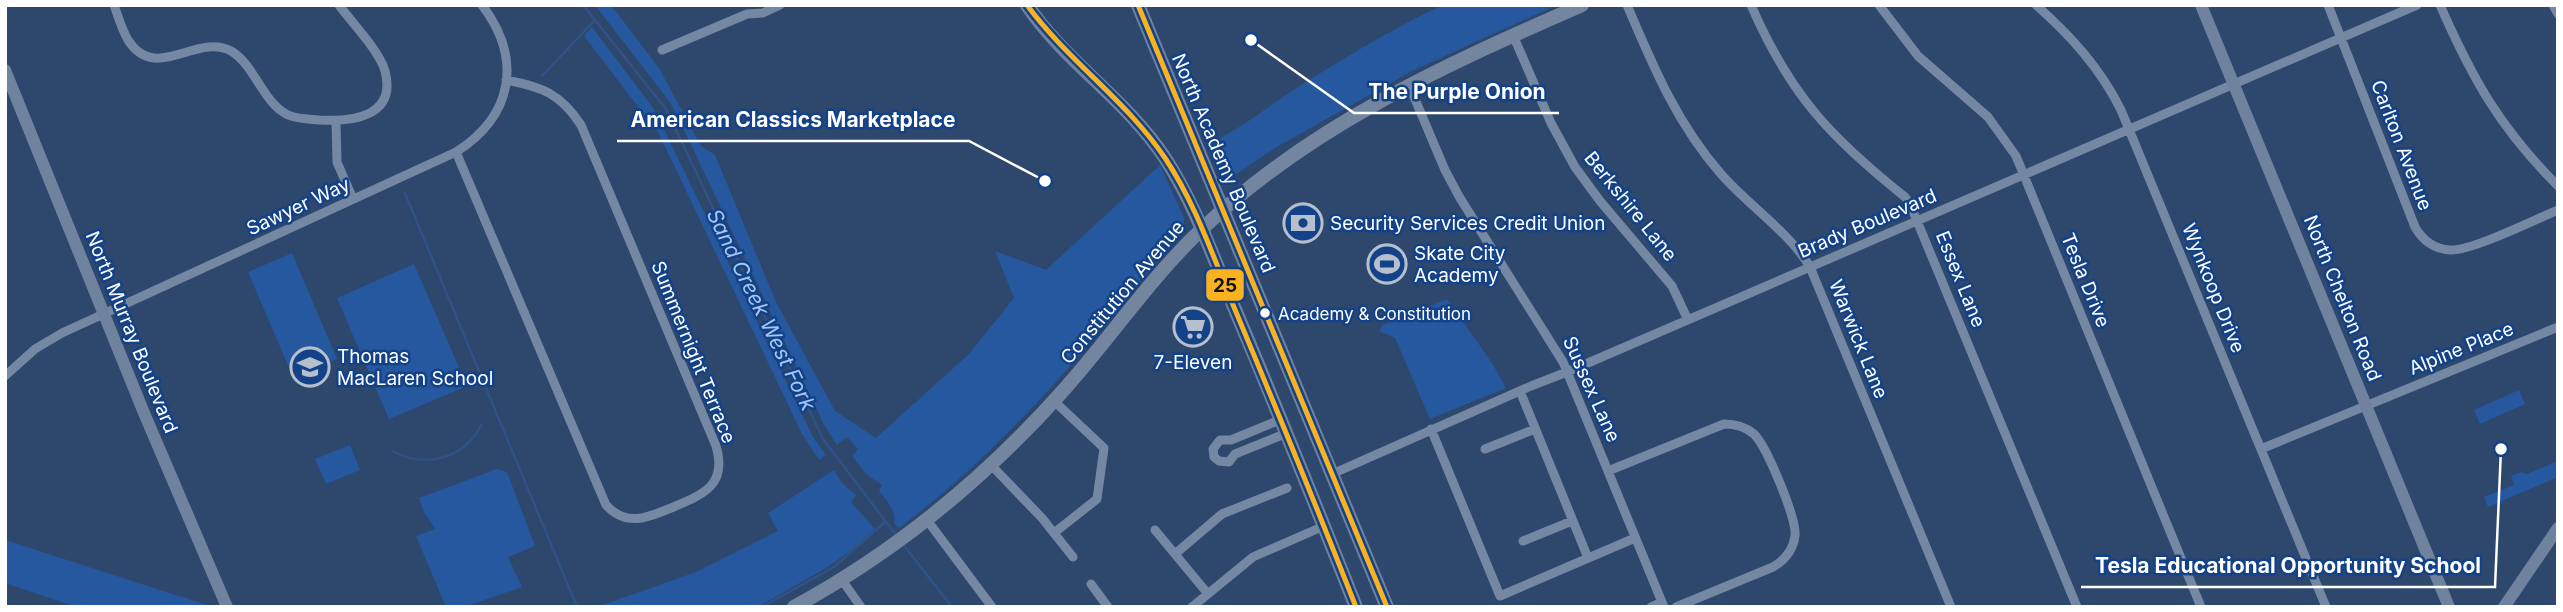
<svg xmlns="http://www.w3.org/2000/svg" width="2563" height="612" viewBox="0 0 2563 612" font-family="Inter,sans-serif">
  <rect width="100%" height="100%" fill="#2e476d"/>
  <path fill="#26589f" d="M595,5H611L659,68L701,146L715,155L776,302L835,411L876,438L969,354L1014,298L995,251L1046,270L1160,165L1184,218V224C1167,247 1149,269 1131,292C1063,379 988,461 899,528L894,523C897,511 886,500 879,491L882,485L866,474L852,456L858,449L847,437L837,445L823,423L676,113L669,101Z
    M1443,5H1557L1412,71L1275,148L1235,175L1229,178L1220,174L1210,149L1212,142C1240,129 1264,110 1289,93C1339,61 1389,30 1443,5Z
    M592,27L654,109L813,437L826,455L819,460L802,434L659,134L584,36Z
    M292,253L337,359L293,377L248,272Z
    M414,264L467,386L389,419L337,298Z
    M1447,299L1492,363L1506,388L1430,419L1395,338L1379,331L1383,325Z
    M2519,390L2525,404L2480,424L2474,410Z
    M350,445L360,470L326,484L315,459Z
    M2558,461V477L2488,507L2484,497L2514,485L2511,476L2521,472L2527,474Z
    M497,469L507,472L535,546L508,557L522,587L464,607H446L416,536L435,529L424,512L419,498Z
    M834,470L842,483L856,495L851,502L875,529L852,550L826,568L758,607H597L696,572L778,531L768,513Z
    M5,540L213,607H76L5,583Z"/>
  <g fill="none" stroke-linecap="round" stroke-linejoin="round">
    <path stroke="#305285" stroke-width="2.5" d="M583,5L666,109L823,439L896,535
      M542,76L595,20
      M405,193L577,607
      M392,451C426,469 464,459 482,424
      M902,543L952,607
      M762,607L834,567L885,522"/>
    <path stroke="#7588a3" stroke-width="9" d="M114,5C118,16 122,30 128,40C156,84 197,32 231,51C255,65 262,102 288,115C297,119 309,119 319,120C352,122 397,117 385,71C379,50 352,23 339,5
      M1627,5C1653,66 1677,124 1721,174C1747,204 1791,234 1810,267L1951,607
      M1751,5C1790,95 1830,137 1905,197L1910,204L2077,607
      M1879,5L1918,56L1988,117L2016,156L2201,607
      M2036,5C2071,36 2100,68 2121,110L2326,607
      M2328,5L2415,227C2423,241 2434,249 2450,250C2472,251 2534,220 2558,210
      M2440,5C2473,80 2500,128 2558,186
      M2553,5L2558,14
      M1513,35L1551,123L1575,167L1600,201L1672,286L1688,320
      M662,50L747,14L763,13L780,5
      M1409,85L1445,170L1460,198L1563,362L1664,607
      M336,121L337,162L353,199
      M456,152L606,505C626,527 647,518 671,508C702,495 728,486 716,446L581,125C560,93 542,87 506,80
      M5,376L35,349L62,333L456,152C513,116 523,59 482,5
      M1520,391L1588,558
      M1054,401L1104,448L1097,499L1054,533
      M1282,419L1231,440H1220L1213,449L1214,457L1219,461L1229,462L1235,454L1287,433
      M1431,429L1500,596L1635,538
      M1485,449L1535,429
      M2261,449L2558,327
      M991,465L1042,518L1073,557
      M1608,471L1724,424C1735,424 1746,427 1754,434C1767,447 1797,519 1795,536C1793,550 1785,560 1773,567L1676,607
      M1332,474L1531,386L1567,372L2417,5
      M927,520L992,607
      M1155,530L1208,594
      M1523,541L1572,521
      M1175,554L1222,514L1287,488
      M842,580L861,607
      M1091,584L1108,607
      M1192,607L1253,557L1324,526
      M1651,607L1662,602"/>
    <path stroke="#6f829e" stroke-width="12" d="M2201,5L2449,607
      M5,70L144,413L227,607
      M2504,607L2558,528"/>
    <path stroke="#7485a0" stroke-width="14" d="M794,607C895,552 984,479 1061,393C1109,340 1149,279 1202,229C1309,126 1447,64 1582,5"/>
    <path stroke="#70829e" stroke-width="14" d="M1027,5C1065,62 1127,100 1165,158C1195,204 1213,257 1234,307C1276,406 1316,506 1356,607
      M1138,5L1387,607"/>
    <g stroke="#134288" stroke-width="10">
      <path id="bus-1" d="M1027,5C1068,61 1127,101 1165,158C1197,206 1214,260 1236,312C1277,410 1317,508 1356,607
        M1138,5L1387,607"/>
    </g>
    <use href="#bus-1" stroke="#f9b220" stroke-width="5"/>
  </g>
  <defs>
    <g id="bank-ring" transform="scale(2.0125)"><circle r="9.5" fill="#134288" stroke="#b6bfcc" stroke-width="1.5"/><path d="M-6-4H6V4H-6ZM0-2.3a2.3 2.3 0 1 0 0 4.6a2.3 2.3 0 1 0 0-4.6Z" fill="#b6bfcc"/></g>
    <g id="stadium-ring" transform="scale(2.0125)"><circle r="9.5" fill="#134288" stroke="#b6bfcc" stroke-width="1.5"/><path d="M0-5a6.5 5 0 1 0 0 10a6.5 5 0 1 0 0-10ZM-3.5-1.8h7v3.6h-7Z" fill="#b6bfcc"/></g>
    <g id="supermarket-ring" transform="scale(2.0125)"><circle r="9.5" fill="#134288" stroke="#b6bfcc" stroke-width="1.5"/><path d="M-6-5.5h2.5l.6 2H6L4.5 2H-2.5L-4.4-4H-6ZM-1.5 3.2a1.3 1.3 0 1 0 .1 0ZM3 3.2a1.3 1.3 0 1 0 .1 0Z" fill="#b6bfcc"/></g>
    <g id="school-ring" transform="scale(2.0125)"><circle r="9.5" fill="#134288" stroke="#b6bfcc" stroke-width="1.5"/><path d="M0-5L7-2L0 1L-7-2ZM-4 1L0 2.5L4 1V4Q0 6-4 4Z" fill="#b6bfcc"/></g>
  </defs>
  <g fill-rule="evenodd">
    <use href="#bank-ring" x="1303" y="223"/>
    <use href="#stadium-ring" x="1387" y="264"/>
    <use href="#supermarket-ring" x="1193" y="327"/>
    <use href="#school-ring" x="310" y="367"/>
  </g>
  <circle fill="#fff" stroke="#134288" stroke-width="2.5" cx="1265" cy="313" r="6"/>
  <g text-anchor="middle" stroke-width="5" stroke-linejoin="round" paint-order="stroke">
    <g font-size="17" fill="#fff" stroke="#134288" text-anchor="start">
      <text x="1278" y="320">Academy &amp; Constitution</text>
    </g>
    <g font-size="19" fill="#fff" stroke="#134288">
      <text transform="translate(2402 145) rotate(69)" y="7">Carlton Avenue</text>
      <text transform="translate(1224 163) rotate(67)" y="7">North Academy Boulevard</text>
      <text transform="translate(298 206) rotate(-25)" y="7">Sawyer Way</text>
      <text transform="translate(1631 206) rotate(51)" y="7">Berkshire Lane</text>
      <text transform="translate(1867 223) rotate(-23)" y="7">Brady Boulevard</text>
      <text transform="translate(1961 279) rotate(68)" y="7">Essex Lane</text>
      <text transform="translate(2086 280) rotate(68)" y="7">Tesla Drive</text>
      <text transform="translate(2214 288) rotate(68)" y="7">Wynkoop Drive</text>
      <text transform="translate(1122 292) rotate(-50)" y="7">Constitution Avenue</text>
      <text transform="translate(2343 298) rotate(68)" y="7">North Chelton Road</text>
      <text transform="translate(132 332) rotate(68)" y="7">North Murray Boulevard</text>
      <text transform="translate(1859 339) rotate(68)" y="7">Warwick Lane</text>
      <text transform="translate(2461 348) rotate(-22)" y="7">Alpine Place</text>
      <text transform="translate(694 352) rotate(68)" y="7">Summernight Terrace</text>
      <text transform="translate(1592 389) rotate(66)" y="7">Sussex Lane</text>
    </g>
    <g font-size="19" fill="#fff" stroke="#134288" text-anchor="start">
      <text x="1330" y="230">Security Services Credit Union</text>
      <text x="1414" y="260">Skate City<tspan x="1414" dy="22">Academy</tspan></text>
      <text x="337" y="363">Thomas<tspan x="337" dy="22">MacLaren School</tspan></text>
      <text x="1193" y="369" text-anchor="middle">7-Eleven</text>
    </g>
    <g font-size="21" font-style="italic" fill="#a4c7f7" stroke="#134288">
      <text transform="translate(761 310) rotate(64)" y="7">Sand Creek West Fork</text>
    </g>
  </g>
  <path fill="none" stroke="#fff" stroke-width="2.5" d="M1251 40L1354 113H1559M1045 181L969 141H617M2501 449L2495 587H2081"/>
  <g fill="#fff" stroke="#134288" stroke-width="2.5">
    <circle cx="1251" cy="40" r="7"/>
    <circle cx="1045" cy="181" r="7"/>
    <circle cx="2501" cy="449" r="7"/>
  </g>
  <g font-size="21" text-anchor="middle" font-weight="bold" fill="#fff" stroke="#134288" stroke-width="5" stroke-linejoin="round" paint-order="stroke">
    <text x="1457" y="99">The Purple Onion</text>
    <text x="793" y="127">American Classics Marketplace</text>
    <text x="2288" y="573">Tesla Educational Opportunity School</text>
  </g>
  <rect stroke="#134288" stroke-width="2.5" x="1205" y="268" width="40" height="34" rx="7" fill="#f9b220"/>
  <g font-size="19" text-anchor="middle" font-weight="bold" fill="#111">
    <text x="1225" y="292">25</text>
  </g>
  <rect width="2563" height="612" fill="none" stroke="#ffffff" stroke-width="14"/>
</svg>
